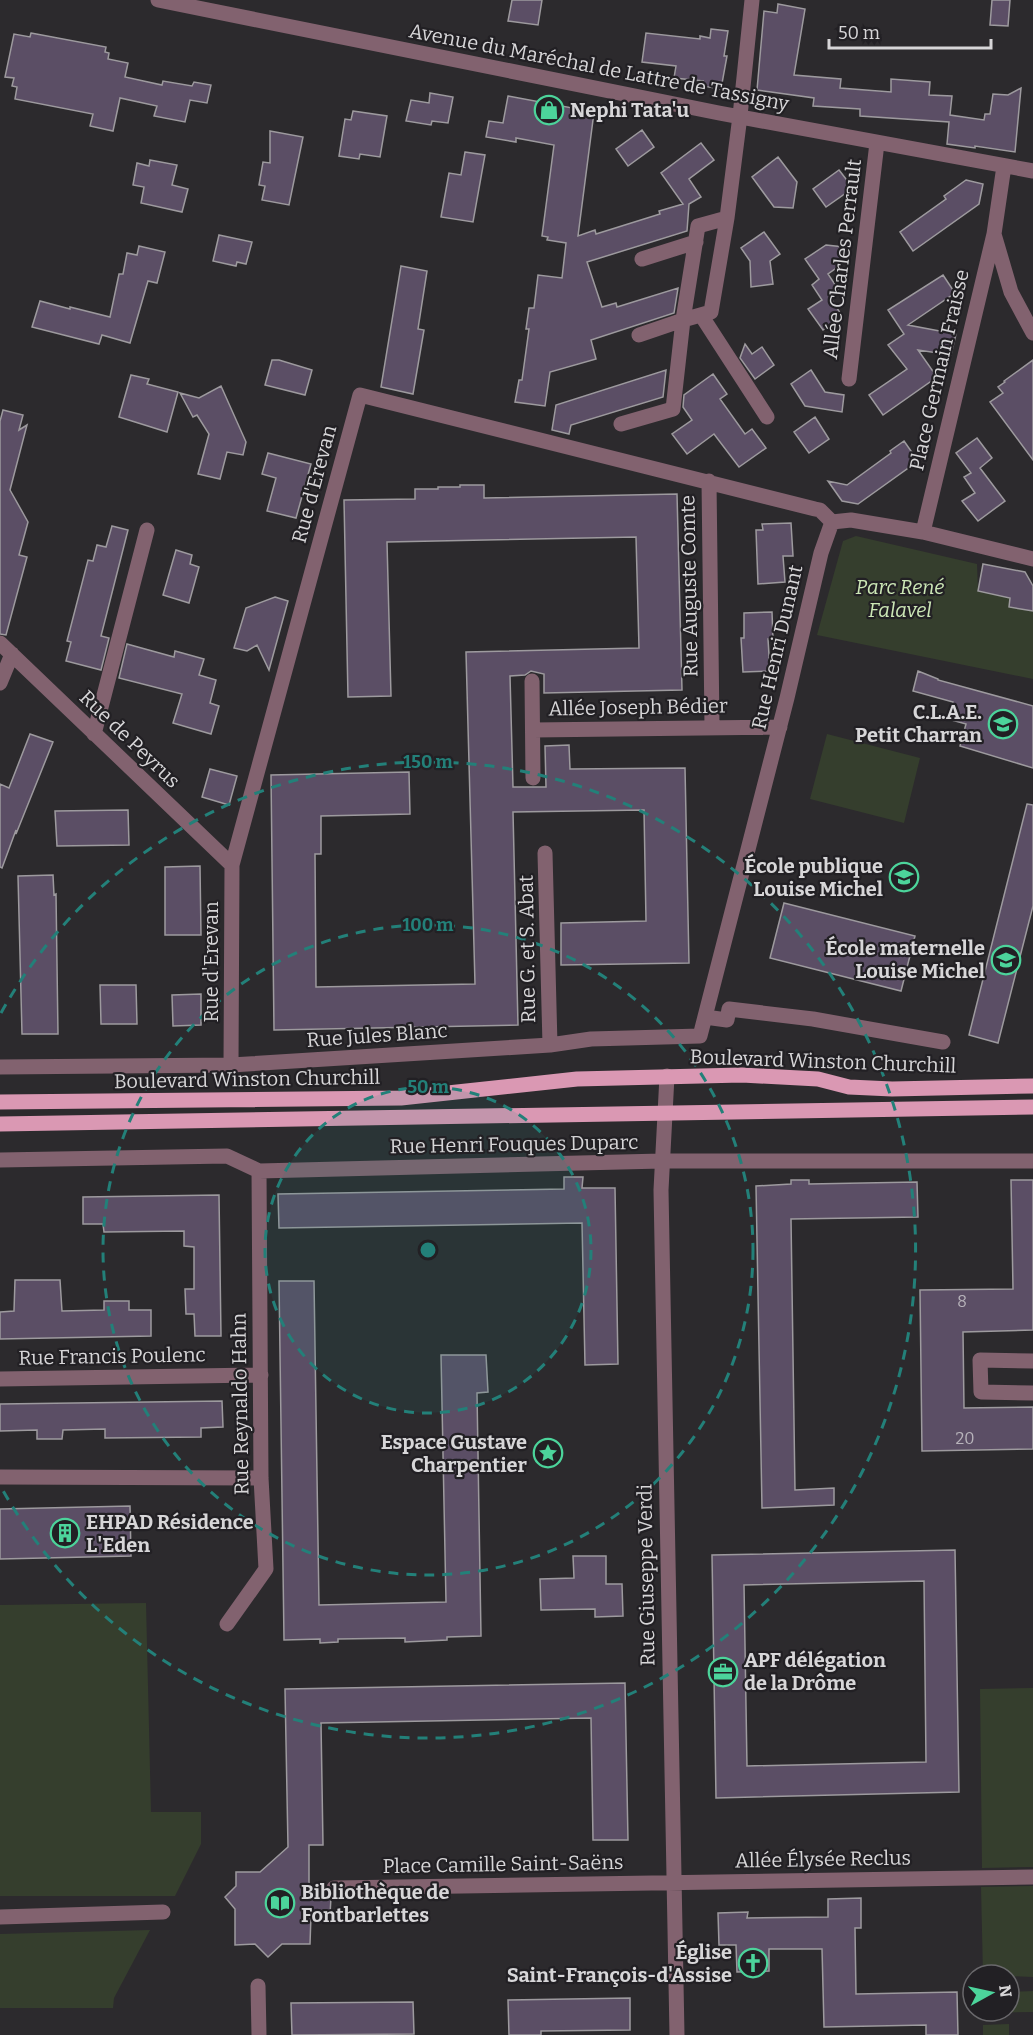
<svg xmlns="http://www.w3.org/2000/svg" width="1033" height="2035" viewBox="0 0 1033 2035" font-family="Bitter,serif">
  <rect width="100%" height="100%" fill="#2c2a2d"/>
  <path fill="#353e2d" d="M856,536L977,564L978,591L1010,598L1009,607L1033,611V679L817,635L843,541Z
    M827,734L920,758L904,823L810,799Z
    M146,1603L151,1812H201V1844L175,1896H0V1605Z
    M1033,1688V1867L982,1868L980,1689Z
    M1033,1886V1977L983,1975L981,1887Z
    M150,1930L114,1998L113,2008H0V1934Z
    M1033,1991V2012L982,2013V2011H1009V1992Z
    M1009,2024V2035H983V2025Z"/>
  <path fill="#5b4e65" stroke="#9d9a9e" stroke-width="1.5" fill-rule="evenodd" d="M512,0H542L538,25L508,21Z
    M992,0H1010L1008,26L990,25Z
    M778,4L805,9L794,75L841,79L840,88L891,92V79L930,82L929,95L952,96L950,115L984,120L985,114H990L993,94L1008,95L1021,88L1015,152L975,146V148L947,144L949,122L860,116V109L813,106L814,98L757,90L764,11L777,13Z
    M711,29L728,31L724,56H727L721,89L702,86L703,81L674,78L676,66L642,62L646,33L700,39V36L710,38Z
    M31,33L106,47L105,52L109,53L108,59L128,63L125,77L162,85L163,81L192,86L194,82L211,85L207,103L190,100L185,122L154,116L157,106L120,98L113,131L90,126L93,114L15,99L17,87L12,86L14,78L5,77L14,34L30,37Z
    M430,93L453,97L448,123L432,121L431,125L406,121L411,100L429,103Z
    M508,96L594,112L578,236L595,230L596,234L660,214L659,211L683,204L661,173L701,143L714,160L689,179L701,197L689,204L687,231L587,262L602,307L616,303L617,307L678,288L674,313L591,340L596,359L550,372L545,406L515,402L519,380H522L529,329H526L529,308H534L538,275L562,278L566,243L547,240L548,237L542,236L554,145L516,138V142L486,137L489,121L503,123Z
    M353,111L387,116L380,157L360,154L359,159L339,156L345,119L351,120Z
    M642,130L654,147L628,166L616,149Z
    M270,131L303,137L289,205L262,200L265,186L259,185L263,162L270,163Z
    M465,152L485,155L473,222L441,217L449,173L461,175Z
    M778,157L797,182L793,208L774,207L752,177Z
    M150,160L177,165L172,185L188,189L182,212L141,203L144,187L133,185L137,163L149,166Z
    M839,170L853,188L826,207L813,189Z
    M966,180L983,184L979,204L913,251L900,232L946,199L944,196Z
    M764,232L780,254L770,261L773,284L751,287L750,261L741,248Z
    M219,235L252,242L246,264L237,262L236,266L213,261Z
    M826,245L844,247L842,264L828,274L838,289L829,295L842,316L823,330L808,309L822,300L812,285L819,279L805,259Z
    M139,246L165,252L157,283L148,281L130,343L102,335L99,344L32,327L40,301L70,309V307L110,317L119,274H123L127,253L137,255Z
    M401,266L427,271L418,329L424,330L413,394L381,387Z
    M943,275L955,293L908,325L956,334L951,355L918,350L937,377L883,415L869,395L907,369L888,345L904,334L888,310Z
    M745,344L752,354L762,347L774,365L755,379L740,358Z
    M272,360H279L312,370L305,395L265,385Z
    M1033,360V460L990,402L1003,393L998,387L1005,382L1004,381Z
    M666,370L663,397L571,425L569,434L552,430L556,405Z
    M811,370L825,392L844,395L842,412L805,406L791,384Z
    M713,374L727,394L720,399L745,434L752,429L766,448L739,467L714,434L687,454L672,434L692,420L683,407L684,395Z
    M131,375L149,379L147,384L178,392L167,432L119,417Z
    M221,386L246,442L243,455L227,452L220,479L198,474L209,434L197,415L193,417L180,393L199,398Z
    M3,410L23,415L19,430L27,425L10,490L28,522L19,555L27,557L6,635L0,634V421Z
    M815,417L829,439L809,453L794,432Z
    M977,438L992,458L980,468L1005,501L978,521L962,501L975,493L964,477L971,473L956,453Z
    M904,441L918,461L858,504L842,501L828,481L847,485L891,453L890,451Z
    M268,453L311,464L296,518L267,511L276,478L262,474Z
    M460,485H484V498L677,494L682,690L544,693V674L531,671L525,675L510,676L513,787H546L545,746L569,745L570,769L685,768L689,963L561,965V923L646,921L644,810L513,812L518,1025L274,1030L271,775L409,772L410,814L321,816V854H315L316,987L475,984L466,652L639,648L636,537L387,542L391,696L348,697L344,500L415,499V489H438V487H460Z
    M791,523L793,556H783L785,582L758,584L756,530H763L762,524Z
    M112,526L128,530L101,636L109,638L101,670L66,661L71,642L67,641L88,560L93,561L97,545L106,547Z
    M176,550L192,555L190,564L199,567L189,603L163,595Z
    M983,564L1025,572L1033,586V611L1009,607L1010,598L978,591Z
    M275,597L288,601L269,670L257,645L247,651L234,648L246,608Z
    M772,612L773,639H768L770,671L743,672L741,638H744V613Z
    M127,644L174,657L175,651L204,659L199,675L216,680L210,703L219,706L211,734L173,723L182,694L119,678Z
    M918,671L938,679V680L1033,706V768L960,746L966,724L948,719L953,702L913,691Z
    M30,734L53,742L16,834V830L2,868L0,867V784L9,788Z
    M210,769L237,776L229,805L202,797Z
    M1027,804L1033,805V906L998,1043L969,1035Z
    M128,810L129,845L57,846L55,811Z
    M200,866L201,935H165V867Z
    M53,875L54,895L56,894L58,1034H22L18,876Z
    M784,903L915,936L901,991L770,958Z
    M100,985H136L137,1024H101Z
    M201,994V1025L173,1026L172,995Z
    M564,1177H583L582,1188H615L618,1364L585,1365L582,1223L279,1228L278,1194L564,1189Z
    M791,1180H809V1184L917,1182L918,1217L791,1219L795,1490L834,1488V1505L762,1508L756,1186L791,1184Z
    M1011,1180H1033V1330L963,1332L964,1408L1033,1407V1449L922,1451L920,1290L1013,1289Z
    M219,1195L221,1336H195L194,1314H186L185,1289H194V1247L184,1246V1231L104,1232L103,1224H83V1197Z
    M15,1280H60L62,1311L104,1310V1301H129V1310H151V1336L0,1339V1312L14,1311Z
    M279,1281H314L319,1605L446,1602L441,1355H486L488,1392L477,1393L481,1636L447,1637V1640L405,1642V1638L338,1639V1642L320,1643V1639L284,1640Z
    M222,1401L223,1427L201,1428V1437L105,1438V1429L63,1430L62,1439H37V1430L0,1431V1404Z
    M130,1506L131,1556L0,1559V1509Z
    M955,1550L959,1792L716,1798L712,1555ZM924,1581L926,1762L747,1766L744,1585Z
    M573,1556H606V1584H622L623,1616L595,1617V1609L541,1610L540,1579L574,1578Z
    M625,1683L628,1840H593L591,1718L321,1723L323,1845H309V1886H320L331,1897L330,1915H311L310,1944H282L268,1957L255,1944L235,1945V1909L225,1897L236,1886V1872H260L288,1847L285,1689Z
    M861,1898V1928H855L856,1994L957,1992L958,2035H926V2025L824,2027L822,1949H769V1971L737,1972L736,1945H719L718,1913L748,1912L747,1918L828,1917V1899Z
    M630,1998V2030L541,2031V2035H509L508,2000Z
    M413,2002L414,2034L292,2035L291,2003Z"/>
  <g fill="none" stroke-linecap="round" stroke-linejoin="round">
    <path stroke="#82626f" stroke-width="15" d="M158,0L719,113L1033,171
      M1004,166L994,234L1011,292L1033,333
      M727,218L711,312L683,320L698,226L727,218L740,116L752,0
      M642,259L696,242
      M701,315L767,417
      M849,379L877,143
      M621,424L673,409L683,320L639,335
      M709,481L712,727
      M832,522L851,520L923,532L1033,559
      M923,532L994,234
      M0,643L232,865
      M532,681L533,778
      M0,683L12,654
      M533,730L780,727
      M94,734L147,530
      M545,853L550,1045
      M705,1017L727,1020L729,1009L813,1019L943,1042
      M231,1065L232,865L360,395L815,509L820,510L832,522
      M0,1067L231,1065L550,1045L591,1039L700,1036L787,698L821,553L832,522
      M667,1076L661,1190L677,2035
      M0,1160L227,1156L259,1171L662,1161H1033
      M1033,1361L980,1360L981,1392L1033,1393
      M0,1379L261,1375
      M0,1477L261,1478
      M227,1624L266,1569L261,1478L259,1171
      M334,1888L1033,1877
      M0,1917L163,1912
      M258,1986L259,2035"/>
    <path stroke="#da98b3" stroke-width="15" d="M0,1102L401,1098L577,1079L742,1075L818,1079L849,1087L892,1089L1033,1086
      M0,1124L1033,1107"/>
  </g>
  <circle cx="428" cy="1250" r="163" fill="#238079" fill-opacity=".12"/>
  <g fill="none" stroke="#238079" stroke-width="3" stroke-dasharray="10 8">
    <circle cx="428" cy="1250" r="163"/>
    <circle cx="428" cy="1250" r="325"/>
    <path d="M1 1013A488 488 0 1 1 1 1487"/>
  </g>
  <defs>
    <g id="shop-ring" transform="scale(1.5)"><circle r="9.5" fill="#222024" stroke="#4cd49b" stroke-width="1.5"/><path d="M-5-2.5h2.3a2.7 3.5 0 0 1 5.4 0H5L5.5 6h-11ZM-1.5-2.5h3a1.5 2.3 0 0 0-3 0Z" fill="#4cd49b"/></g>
    <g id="school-ring" transform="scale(1.5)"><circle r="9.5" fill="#222024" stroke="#4cd49b" stroke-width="1.5"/><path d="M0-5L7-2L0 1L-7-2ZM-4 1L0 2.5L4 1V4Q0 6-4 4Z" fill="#4cd49b"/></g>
    <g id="sight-ring" transform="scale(1.5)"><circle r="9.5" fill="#222024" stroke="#4cd49b" stroke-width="1.5"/><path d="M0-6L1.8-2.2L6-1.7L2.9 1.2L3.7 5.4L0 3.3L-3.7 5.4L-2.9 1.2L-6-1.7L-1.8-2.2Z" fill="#4cd49b"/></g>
    <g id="building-ring" transform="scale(1.5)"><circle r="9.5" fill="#222024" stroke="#4cd49b" stroke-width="1.5"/><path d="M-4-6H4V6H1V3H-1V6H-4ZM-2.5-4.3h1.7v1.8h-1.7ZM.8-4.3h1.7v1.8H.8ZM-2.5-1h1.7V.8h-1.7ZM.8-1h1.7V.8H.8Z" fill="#4cd49b"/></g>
    <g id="office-ring" transform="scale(1.5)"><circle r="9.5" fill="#222024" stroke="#4cd49b" stroke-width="1.5"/><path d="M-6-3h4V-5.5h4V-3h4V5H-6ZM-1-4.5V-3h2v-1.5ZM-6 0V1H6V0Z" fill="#4cd49b"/></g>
    <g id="library-ring" transform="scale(1.5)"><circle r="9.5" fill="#222024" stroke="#4cd49b" stroke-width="1.5"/><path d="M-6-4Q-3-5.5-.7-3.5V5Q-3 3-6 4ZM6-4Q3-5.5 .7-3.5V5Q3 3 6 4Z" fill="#4cd49b"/></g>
    <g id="church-ring" transform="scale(1.5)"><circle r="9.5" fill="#222024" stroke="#4cd49b" stroke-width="1.5"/><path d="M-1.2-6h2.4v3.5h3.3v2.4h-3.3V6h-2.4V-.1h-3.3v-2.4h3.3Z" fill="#4cd49b"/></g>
  </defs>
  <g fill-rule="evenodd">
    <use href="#shop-ring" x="549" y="110"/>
    <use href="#school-ring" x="1003" y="724"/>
    <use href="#school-ring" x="904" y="877"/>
    <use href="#school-ring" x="1006" y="960"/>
    <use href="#sight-ring" x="548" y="1453"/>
    <use href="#building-ring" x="65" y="1533"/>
    <use href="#office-ring" x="723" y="1672"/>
    <use href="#library-ring" x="280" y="1903"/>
    <use href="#church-ring" x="753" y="1963"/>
  </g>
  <g text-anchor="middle" stroke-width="4.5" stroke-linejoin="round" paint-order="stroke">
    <g font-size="16" fill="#b8b4bb">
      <text x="962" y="1307">8</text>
      <text x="965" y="1444">20</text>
    </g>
    <g font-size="20" fill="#d7d6d8" stroke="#222024">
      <text transform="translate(599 67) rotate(11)" y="7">Avenue du Maréchal de Lattre de Tassigny</text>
      <text transform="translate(842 259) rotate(-83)" y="7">Allée Charles Perrault</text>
      <text transform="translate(939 370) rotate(-77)" y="7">Place Germain Fraisse</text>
      <text transform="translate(314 484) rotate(-75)" y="7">Rue d'Erevan</text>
      <text transform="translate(689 586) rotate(-91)" y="7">Rue Auguste Comte</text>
      <text transform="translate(777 647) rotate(-77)" y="7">Rue Henri Dunant</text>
      <text transform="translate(638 707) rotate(-1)" y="7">Allée Joseph Bédier</text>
      <text transform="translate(130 739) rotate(44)" y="7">Rue de Peyrus</text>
      <text transform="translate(527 949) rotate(-91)" y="7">Rue G. et S. Abat</text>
      <text transform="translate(211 962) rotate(-90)" y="7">Rue d'Erevan</text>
      <text transform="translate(377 1035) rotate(-4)" y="7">Rue Jules Blanc</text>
      <text transform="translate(823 1061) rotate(2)" y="7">Boulevard Winston Churchill</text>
      <text transform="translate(247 1079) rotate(-1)" y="7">Boulevard Winston Churchill</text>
      <text transform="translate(514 1144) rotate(-1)" y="7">Rue Henri Fouques Duparc</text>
      <text transform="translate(112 1356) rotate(-1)" y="7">Rue Francis Poulenc</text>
      <text transform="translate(240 1404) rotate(-91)" y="7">Rue Reynaldo Hahn</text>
      <text transform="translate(646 1575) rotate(-91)" y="7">Rue Giuseppe Verdi</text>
      <text transform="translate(823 1859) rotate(-1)" y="7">Allée Élysée Reclus</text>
      <text transform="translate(503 1864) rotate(-1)" y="7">Place Camille Saint-Saëns</text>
    </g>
    <g font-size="20" font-weight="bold" fill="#d7d6d8" stroke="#222024" text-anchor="end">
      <text x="570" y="117" text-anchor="start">Nephi Tata'u</text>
      <text x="982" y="719">C.L.A.E.<tspan x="982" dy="23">Petit Charran</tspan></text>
      <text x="883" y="873">École publique<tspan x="883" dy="23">Louise Michel</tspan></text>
      <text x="985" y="955">École maternelle<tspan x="985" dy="23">Louise Michel</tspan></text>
      <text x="527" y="1449">Espace Gustave<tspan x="527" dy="23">Charpentier</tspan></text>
      <text x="86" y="1529" text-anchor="start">EHPAD Résidence<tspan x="86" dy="23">L'Eden</tspan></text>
      <text x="744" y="1667" text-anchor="start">APF délégation<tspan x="744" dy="23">de la Drôme</tspan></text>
      <text x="301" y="1899" text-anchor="start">Bibliothèque de<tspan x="301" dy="23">Fontbarlettes</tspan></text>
      <text x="732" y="1959">Église<tspan x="732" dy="23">Saint-François-d'Assise</tspan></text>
    </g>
    <g font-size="20" font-style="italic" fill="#cce7b6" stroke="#222024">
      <text x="900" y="594">Parc René<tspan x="900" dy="23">Falavel</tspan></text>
    </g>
  </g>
  <circle cx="428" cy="1250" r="9" fill="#238079" stroke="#222024" stroke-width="3"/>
  <g font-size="18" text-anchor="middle" font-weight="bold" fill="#238079" stroke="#222024" stroke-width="4.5" stroke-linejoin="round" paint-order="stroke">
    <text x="428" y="768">150 m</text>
    <text x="428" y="931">100 m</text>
    <text x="428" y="1093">50 m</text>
  </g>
  <g transform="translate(991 1993) rotate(82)"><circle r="28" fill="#222024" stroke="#6a696c" stroke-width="1.5"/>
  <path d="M0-4.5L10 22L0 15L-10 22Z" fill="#4cd49b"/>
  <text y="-9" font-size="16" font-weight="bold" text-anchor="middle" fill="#d7d6d8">N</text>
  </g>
  <path d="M829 39v9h162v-9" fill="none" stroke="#d7d6d8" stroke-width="3"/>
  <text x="838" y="39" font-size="18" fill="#d7d6d8" stroke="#222024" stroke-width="4.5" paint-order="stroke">50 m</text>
</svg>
